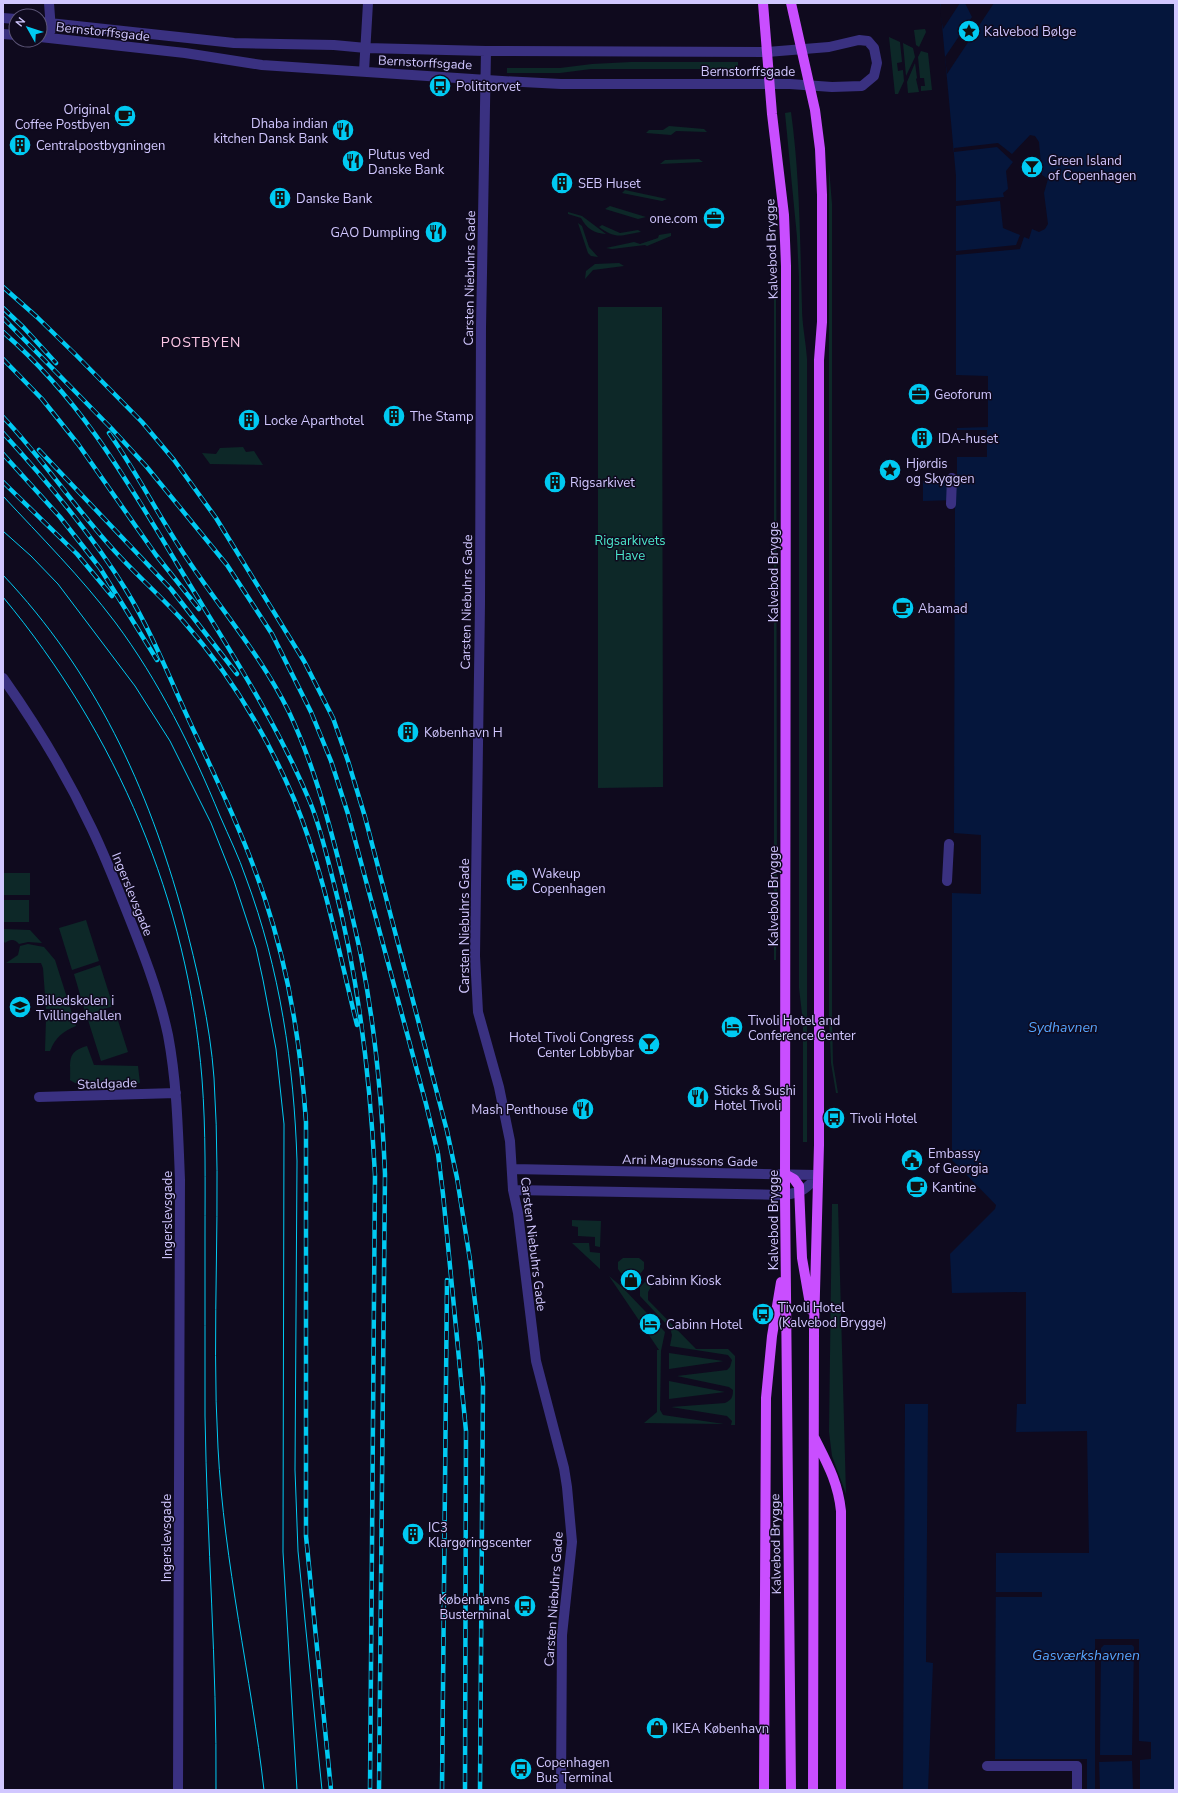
<svg xmlns="http://www.w3.org/2000/svg" width="1178" height="1793" viewBox="0 0 1178 1793" font-family="'Nunito Sans',sans-serif">
  <rect width="100%" height="100%" fill="#0f0a1e"/>
  <path fill="#0d2828" d="M925,29L926,32L919,47L916,45L914,30Z
    M889,37L900,42L902,62L897,63L898,71L903,70L904,81L898,94H895Z
    M903,43L913,48L915,57L906,76Z
    M921,51L928,53L932,90L921,91V86H925L924,78H920L918,57Z
    M631,62H738V69H591L560,73H507V68H560L592,64Z
    M915,63L917,78L916,79L919,92L908,93L907,82Z
    M791,112C800,177 800,242 802,308C802,325 806,342 807,359V1142H803V1022L799,988V278L797,237L785,113Z
    M669,126L704,129L707,132L676,131L671,135L646,133L649,130H663Z
    M699,159L703,162L660,164L665,160Z
    M829,168L832,204V1017L833,1063L838,1093H836L831,1063L829,1017Z
    M625,190L667,199L662,201L622,193Z
    M610,206L646,217L638,219L605,209Z
    M568,212L582,216L606,234C594,233 587,229 581,218L568,214Z
    M578,223L582,226L589,247L598,257L591,256L588,253Z
    M602,225L620,233L638,230L641,232C621,235 617,240 599,227Z
    M671,233V236L647,246L645,245L612,249L606,248L634,242L640,244L658,238L659,235Z
    M619,263L624,266L593,270L585,279L586,271L595,264Z
    M774,284L776,293L777,902L776,960H774Z
    M598,307H662L663,787L598,788Z
    M243,447L246,452L254,451L263,465L210,464L202,453L216,454L220,448Z
    M3,873H30V895H3Z
    M3,900H29V922H3Z
    M86,920L99,961L72,970L59,928Z
    M3,929L30,930L42,943L28,942L19,944C15,939 10,939 5,943L3,940Z
    M28,944L44,947L55,960L76,1026C63,1031 55,1038 50,1051H45L46,1019H56L57,1009H46L43,968L41,963H6L18,955L20,946Z
    M100,965L113,1006L86,1015L74,974Z
    M115,1011L128,1052L101,1061L88,1020Z
    M87,1046L94,1065L138,1066L140,1083H75L70,1080C71,1061 66,1052 87,1046Z
    M832,1204H838L846,1494L832,1456L829,1432Z
    M572,1220L601,1221L600,1247L595,1246V1237L578,1236V1227L572,1226Z
    M572,1243H589L590,1252L600,1253V1269Z
    M623,1258H639L644,1262V1269L633,1283L627,1282L618,1269V1262Z
    M609,1276L622,1287L665,1332L661,1351L660,1410L663,1415L724,1424L644,1423L657,1412V1350H659Z
    M650,1281L651,1287L648,1292V1300L696,1349H728L735,1356V1425H731L732,1421L727,1416L671,1407L725,1403C731,1400 733,1398 733,1390L729,1387L677,1376L727,1370L730,1367L732,1360L728,1355L670,1346L672,1335L670,1328L640,1296V1287L645,1282Z
    M669,1353L723,1361H724L669,1369Z
    M669,1381L725,1392L669,1399Z"/>
  <path fill="#05163c" d="M940,3H1175V1790H1087V1759H995L996,1553H1089L1087,1431L1016,1432L1017,1404H1026V1292L952,1293L950,1254L995,1209L996,1205L952,1160V893L981,894V835L954,833L955,500L923,501V481L957,479V428L988,427V376L956,375V176Z
    M905,1404H928L926,1662L933,1663L928,1790H903Z"/>
  <path fill="#0f0a1e" fill-rule="evenodd" d="M941,3H960L943,29L940,11Z
    M965,3H994L947,74L945,57L972,17Z
    M1030,135L1035,136L1039,142L1042,175L1048,179L1044,193L1048,224L1045,229L1039,232L1032,229L1029,239L1024,237L1020,249L956,255V251L1016,245L1020,235L1003,228L1000,201L956,206V201L1004,197L1003,193L1008,189L1006,171L1013,162L997,147L954,152V148L998,143L1012,154Z
    M957,430H987V457H957Z
    M995,1592H1042V1597H996Z
    M1095,1639H1139V1741L1151,1742V1759L1140,1760V1790H1133L1132,1761L1099,1762L1100,1790H1095ZM1104,1645H1132L1134,1647L1132,1755H1100L1101,1648Z"/>
  <g fill="none" stroke-linecap="round" stroke-linejoin="round">
    <path stroke="#3a3181" stroke-width="10" d="M49,3L51,30
      M3,18L16,19
      M40,22L234,43L334,45L366,48L486,51L767,52L829,47L859,40L868,41L874,48L877,63L874,76L862,86L832,87L790,84H561L502,81L262,65L185,53L40,37
      M3,34L16,35
      M486,51L481,328L480,604L475,956L478,1012L499,1087L510,1141L513,1190L518,1213L536,1361L564,1468L567,1487L572,1542L562,1635L561,1790
      M364,71L368,3
      M951,504L952,478
      M3,678C37,726 67,776 92,829C105,856 116,884 127,912C143,952 159,993 168,1035C177,1083 178,1131 180,1180L178,1790
      M947,881L949,844
      M39,1097L176,1093
      M512,1169L818,1175
      M513,1190L785,1195C802,1192 807,1189 818,1175
      M987,1766H1077V1790"/>
    <path stroke="#c94eff" stroke-width="10" d="M763,3L772,114L784,215L786,266L785,1195L791,1790
      M791,3L815,110L820,149L822,195V322L819,360V1145L814,1328L813,1790
      M785,1174L794,1179L799,1186L802,1258L811,1310
      M814,1437C827,1463 838,1482 841,1511V1790
      M764,1790L766,1398L772,1336L781,1282"/>
    <path stroke="#00caf2" stroke-width="1" d="M3,496C41,537 81,577 115,622C159,681 192,748 220,816C229,837 239,857 246,878C280,969 294,1065 297,1161L295,1470L298,1551L322,1790
      M3,531L31,556L58,584L135,686L170,741L211,823L234,881L256,948L263,980L276,1049L284,1124L283,1552L297,1790
      M3,575C95,672 148,787 183,915C197,969 210,1023 214,1078C222,1201 211,1325 218,1448C224,1563 251,1676 264,1790
      M3,597C117,734 188,901 202,1079C206,1131 205,1183 205,1235C205,1295 205,1356 205,1416C207,1541 217,1665 216,1790"/>
    <g stroke="#00caf2" stroke-width="4.5">
      <path id="rail" d="M3,287L37,317L76,355L142,422L174,460L216,518L304,661L333,718L348,761L365,817L447,1131L457,1178L470,1260L480,1344L483,1384L480,1790
        M3,308L24,328L56,363
        M3,318L111,428L146,466L227,565L272,634L311,712L331,761L348,814L426,1104L438,1154L443,1194L466,1431L465,1790
        M3,332C80,399 125,477 176,562C223,640 275,718 310,802C321,829 327,857 334,884C359,979 370,1077 375,1175L370,1790
        M3,359L42,399L78,444L156,555L199,609
        M3,417C42,458 73,505 111,547C134,573 161,596 184,622C230,674 267,736 294,799C324,872 338,949 357,1025
        M3,433C46,480 93,536 126,590C153,634 171,682 193,729C219,784 246,841 265,899C289,971 301,1047 306,1122V1536L331,1790
        M109,433C138,474 160,519 188,560C222,611 262,657 289,712C313,763 327,815 341,870C348,898 355,927 361,956C375,1026 382,1103 385,1174L379,1790
        M39,450L171,589L237,674
        M3,454L60,517L100,568L157,660
        M3,482L77,554L112,596
        M442,1790L447,1280"/>
    </g>
    <use href="#rail" stroke="#0f0a1e" stroke-width="3" stroke-dasharray="9" stroke-linecap="butt"/>
  </g>
  <defs>
    <g id="sight-disc" transform="scale(1.15)"><circle r="9.5" fill="#00caf2" stroke="#0f0a1e"/><path d="M0-6L1.8-2.2L6-1.7L2.9 1.2L3.7 5.4L0 3.3L-3.7 5.4L-2.9 1.2L-6-1.7L-1.8-2.2Z" fill="#111"/></g>
    <g id="bus-disc" transform="scale(1.15)"><circle r="9.5" fill="#00caf2" stroke="#0f0a1e"/><path d="M-5-6H5V4H4V6H2V4H-2V6H-4V4H-5ZM-3.5-4V0h7V-4ZM-3.5 1.2v1.5H-2V1.2ZM2 1.2v1.5H3.5V1.2Z" fill="#111"/></g>
    <g id="cafe-disc" transform="scale(1.15)"><circle r="9.5" fill="#00caf2" stroke="#0f0a1e"/><path d="M-5.5-4.5H6V0H3Q3 3.5 0 3.5H-2.5Q-5.5 3.5-5.5 0ZM3-3.2v2h1.7v-2ZM-6 4.5H4V6H-6Z" fill="#111"/></g>
    <g id="restaurant-disc" transform="scale(1.15)"><circle r="9.5" fill="#00caf2" stroke="#0f0a1e"/><path d="M-5-6h1v4h1v-4h1v4h1v-4h1v5L-1.5 .5V6h-2V.5L-5-1ZM5-6V6H3V1.5H1.5Q1.5-4 5-6Z" fill="#111"/></g>
    <g id="building-disc" transform="scale(1.15)"><circle r="9.5" fill="#00caf2" stroke="#0f0a1e"/><path d="M-4-6H4V6H1V3H-1V6H-4ZM-2.5-4.3h1.7v1.8h-1.7ZM.8-4.3h1.7v1.8H.8ZM-2.5-1h1.7V.8h-1.7ZM.8-1h1.7V.8H.8Z" fill="#111"/></g>
    <g id="bar-disc" transform="scale(1.15)"><circle r="9.5" fill="#00caf2" stroke="#0f0a1e"/><path d="M-6-5H6L.8 .8V4.5H3.5V6h-7V4.5H-.8V.8Z" fill="#111"/></g>
    <g id="office-disc" transform="scale(1.15)"><circle r="9.5" fill="#00caf2" stroke="#0f0a1e"/><path d="M-6-3h4V-5.5h4V-3h4V5H-6ZM-1-4.5V-3h2v-1.5ZM-6 0V1H6V0Z" fill="#111"/></g>
    <g id="hotel-disc" transform="scale(1.15)"><circle r="9.5" fill="#00caf2" stroke="#0f0a1e"/><path d="M-6-4.5h1.5V1H6V5H4.5V3h-9V5H-6ZM-4 0a1.8 1.8 0 1 1 3.6 0ZM.5 0V-2.5h3Q6-2.5 6 0Z" fill="#111"/></g>
    <g id="school-disc" transform="scale(1.15)"><circle r="9.5" fill="#00caf2" stroke="#0f0a1e"/><path d="M0-5L7-2L0 1L-7-2ZM-4 1L0 2.5L4 1V4Q0 6-4 4Z" fill="#111"/></g>
    <g id="civic-disc" transform="scale(1.15)"><circle r="9.5" fill="#00caf2" stroke="#0f0a1e"/><path d="M-.6-6.5H3V-4.5H.6V-3L4-1V1h2V6H-6V1h2V-1L-.6-3ZM-1.2 2.5V6h2.4V2.5Z" fill="#111"/></g>
    <g id="shop-disc" transform="scale(1.15)"><circle r="9.5" fill="#00caf2" stroke="#0f0a1e"/><path d="M-5-2.5h2.3a2.7 3.5 0 0 1 5.4 0H5L5.5 6h-11ZM-1.5-2.5h3a1.5 2.3 0 0 0-3 0Z" fill="#111"/></g>
  </defs>
  <g fill-rule="evenodd">
    <use href="#sight-disc" x="969" y="31"/>
    <use href="#bus-disc" x="440" y="86"/>
    <use href="#cafe-disc" x="125" y="116"/>
    <use href="#restaurant-disc" x="343" y="130"/>
    <use href="#building-disc" x="20" y="145"/>
    <use href="#restaurant-disc" x="353" y="161"/>
    <use href="#bar-disc" x="1032" y="167"/>
    <use href="#building-disc" x="562" y="183"/>
    <use href="#building-disc" x="280" y="198"/>
    <use href="#office-disc" x="714" y="218"/>
    <use href="#restaurant-disc" x="436" y="232"/>
    <use href="#office-disc" x="919" y="394"/>
    <use href="#building-disc" x="394" y="416"/>
    <use href="#building-disc" x="249" y="420"/>
    <use href="#building-disc" x="922" y="438"/>
    <use href="#sight-disc" x="890" y="470"/>
    <use href="#building-disc" x="555" y="482"/>
    <use href="#cafe-disc" x="903" y="608"/>
    <use href="#building-disc" x="408" y="732"/>
    <use href="#hotel-disc" x="517" y="880"/>
    <use href="#school-disc" x="20" y="1007"/>
    <use href="#hotel-disc" x="732" y="1027"/>
    <use href="#bar-disc" x="649" y="1044"/>
    <use href="#restaurant-disc" x="698" y="1097"/>
    <use href="#restaurant-disc" x="583" y="1109"/>
    <use href="#bus-disc" x="834" y="1118"/>
    <use href="#civic-disc" x="912" y="1160"/>
    <use href="#cafe-disc" x="917" y="1187"/>
    <use href="#shop-disc" x="631" y="1280"/>
    <use href="#bus-disc" x="763" y="1314"/>
    <use href="#hotel-disc" x="650" y="1324"/>
    <use href="#building-disc" x="413" y="1534"/>
    <use href="#bus-disc" x="525" y="1606"/>
    <use href="#shop-disc" x="657" y="1728"/>
    <use href="#bus-disc" x="521" y="1769"/>
  </g>
  <g text-anchor="middle" stroke-width="3" stroke-linejoin="round" paint-order="stroke">
    <g font-size="13" fill="#d1c7ff" stroke="#0f0a1e">
      <text transform="translate(103 31) rotate(6)" y="5">Bernstorffsgade</text>
      <text transform="translate(425 62) rotate(3)" y="5">Bernstorffsgade</text>
      <text x="748" y="76">Bernstorffsgade</text>
      <text transform="translate(771 249) rotate(-92)" y="5">Kalvebod Brygge</text>
      <text transform="translate(469 278) rotate(-89)" y="5">Carsten Niebuhrs Gade</text>
      <text transform="translate(773 572) rotate(-90)" y="5">Kalvebod Brygge</text>
      <text transform="translate(466 602) rotate(-89)" y="5">Carsten Niebuhrs Gade</text>
      <text transform="translate(133 894) rotate(68)" y="5">Ingerslevsgade</text>
      <text transform="translate(773 896) rotate(-90)" y="5">Kalvebod Brygge</text>
      <text transform="translate(464 926) rotate(-90)" y="5">Carsten Niebuhrs Gade</text>
      <text transform="translate(107 1083) rotate(-2)" y="5">Staldgade</text>
      <text transform="translate(690 1160) rotate(1)" y="5">Arni Magnussons Gade</text>
      <text transform="translate(167 1215) rotate(-90)" y="5">Ingerslevsgade</text>
      <text transform="translate(773 1220) rotate(-90)" y="5">Kalvebod Brygge</text>
      <text transform="translate(534 1244) rotate(83)" y="5">Carsten Niebuhrs Gade</text>
      <text transform="translate(166 1538) rotate(-90)" y="5">Ingerslevsgade</text>
      <text transform="translate(775 1544) rotate(-91)" y="5">Kalvebod Brygge</text>
      <text transform="translate(553 1599) rotate(-86)" y="5">Carsten Niebuhrs Gade</text>
    </g>
    <g font-size="13" fill="#d1c7ff" stroke="#0f0a1e" text-anchor="start">
      <text x="984" y="36">Kalvebod Bølge</text>
      <text x="456" y="91">Polititorvet</text>
      <text x="110" y="114" text-anchor="end">Original<tspan x="110" dy="15">Coffee Postbyen</tspan></text>
      <text x="328" y="128" text-anchor="end">Dhaba indian<tspan x="328" dy="15">kitchen Dansk Bank</tspan></text>
      <text x="36" y="150">Centralpostbygningen</text>
      <text x="368" y="159">Plutus ved<tspan x="368" dy="15">Danske Bank</tspan></text>
      <text x="1048" y="165">Green Island<tspan x="1048" dy="15">of Copenhagen</tspan></text>
      <text x="578" y="188">SEB Huset</text>
      <text x="296" y="203">Danske Bank</text>
      <text x="698" y="223" text-anchor="end">one.com</text>
      <text x="420" y="237" text-anchor="end">GAO Dumpling</text>
      <text x="934" y="399">Geoforum</text>
      <text x="410" y="421">The Stamp</text>
      <text x="264" y="425">Locke Aparthotel</text>
      <text x="938" y="443">IDA-huset</text>
      <text x="906" y="468">Hjørdis<tspan x="906" dy="15">og Skyggen</tspan></text>
      <text x="570" y="487">Rigsarkivet</text>
      <text x="918" y="613">Abamad</text>
      <text x="424" y="737">København H</text>
      <text x="532" y="878">Wakeup<tspan x="532" dy="15">Copenhagen</tspan></text>
      <text x="36" y="1005">Billedskolen i<tspan x="36" dy="15">Tvillingehallen</tspan></text>
      <text x="748" y="1025">Tivoli Hotel and<tspan x="748" dy="15">Conference Center</tspan></text>
      <text x="634" y="1042" text-anchor="end">Hotel Tivoli Congress<tspan x="634" dy="15">Center Lobbybar</tspan></text>
      <text x="714" y="1095">Sticks &amp; Sushi<tspan x="714" dy="15">Hotel Tivoli</tspan></text>
      <text x="568" y="1114" text-anchor="end">Mash Penthouse</text>
      <text x="850" y="1123">Tivoli Hotel</text>
      <text x="928" y="1158">Embassy<tspan x="928" dy="15">of Georgia</tspan></text>
      <text x="932" y="1192">Kantine</text>
      <text x="646" y="1285">Cabinn Kiosk</text>
      <text x="778" y="1312">Tivoli Hotel<tspan x="778" dy="15">(Kalvebod Brygge)</tspan></text>
      <text x="666" y="1329">Cabinn Hotel</text>
      <text x="428" y="1532">IC3<tspan x="428" dy="15">Klargøringscenter</tspan></text>
      <text x="510" y="1604" text-anchor="end">Københavns<tspan x="510" dy="15">Busterminal</tspan></text>
      <text x="672" y="1733">IKEA København</text>
      <text x="536" y="1767">Copenhagen<tspan x="536" dy="15">Bus Terminal</tspan></text>
    </g>
    <g font-size="13" fill="#4be7cb" stroke="#0f0a1e">
      <text x="630" y="545">Rigsarkivets<tspan x="630" dy="15">Have</tspan></text>
    </g>
    <g font-size="14" letter-spacing="1" fill="#ffc9e8" stroke="#0f0a1e">
      <text x="201" y="347">POSTBYEN</text>
    </g>
    <g font-size="14" font-style="italic" fill="#55a5ff" stroke="#0f0a1e">
      <text x="1063" y="1032">Sydhavnen</text>
      <text x="1086" y="1660">Gasværkshavnen</text>
    </g>
  </g>
  <rect width="1178" height="1793" fill="none" stroke="#d1c7ff" stroke-width="8"/>
  <g transform="translate(28 28) rotate(309)"><circle r="19" fill="#0f0a1e" stroke="#5d5678"/>
  <path d="M0-3L7 15L0 10L-7 15Z" fill="#00caf2"/>
  <text y="-6" font-size="11" font-weight="bold" text-anchor="middle" fill="#d1c7ff">N</text>
  </g>
</svg>
